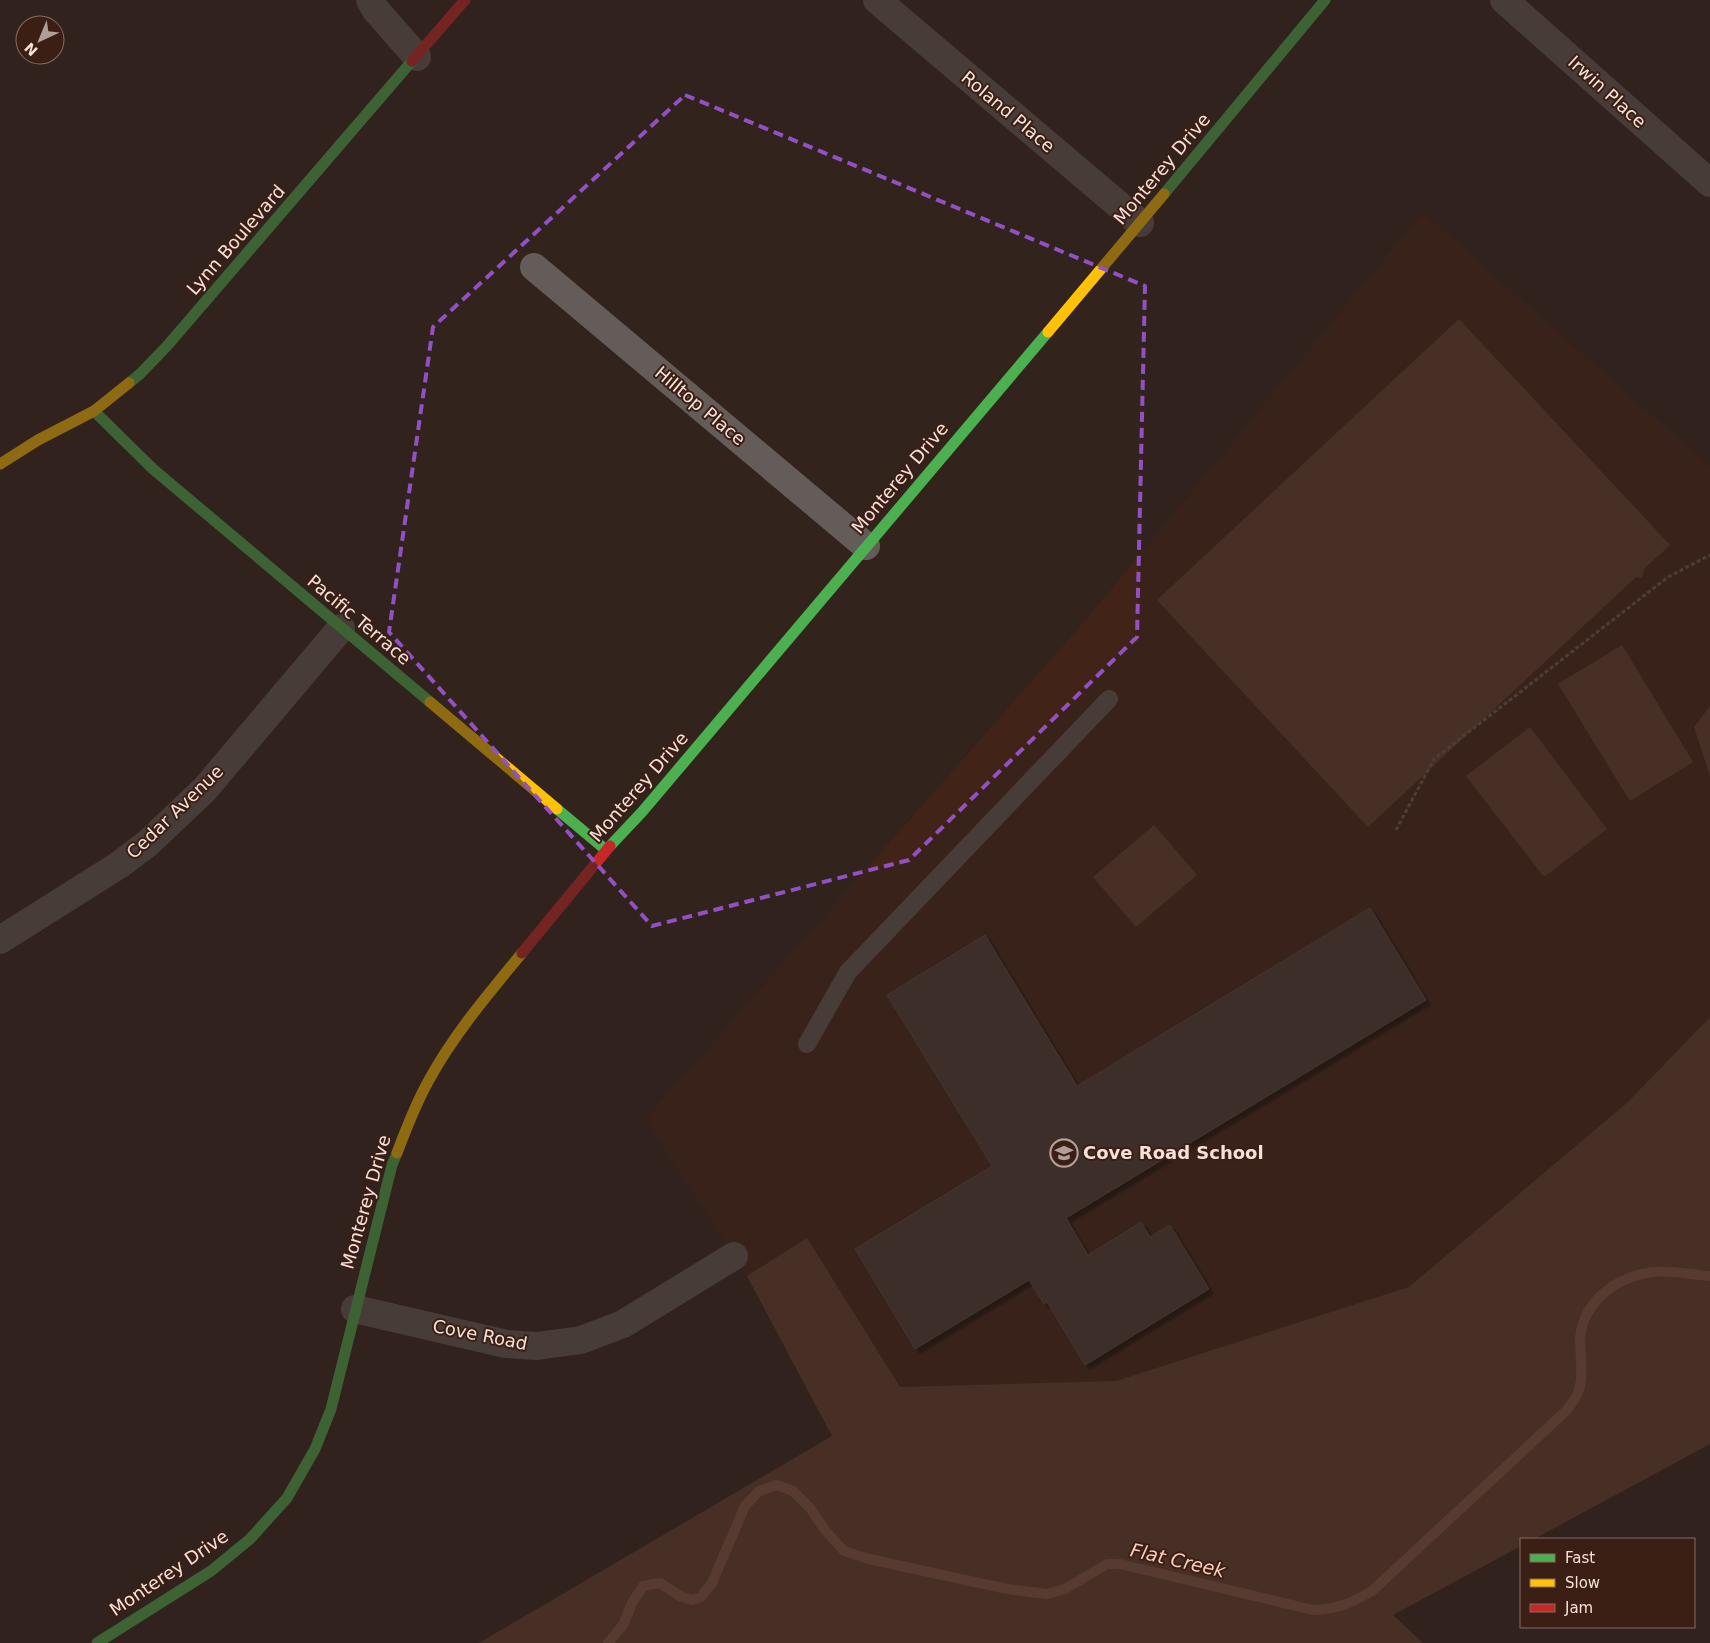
<svg xmlns="http://www.w3.org/2000/svg" width="1710" height="1643" viewBox="0 0 1710 1643" font-family="'DejaVu Sans',sans-serif">
  <defs>
    <filter id="shadow"><feDropShadow dx="4.5" dy="4.5" stdDeviation="1" flood-color="#0009"/></filter>
  </defs>
  <rect width="100%" height="100%" fill="#32231d"/>
  <path fill="#422317" d="M1423,213L1710,467V706L1694,727L1710,776V1017L1628,1102L1409,1287L1116,1381L832,1436L747,1276L646,1119L1088,617Z"/>
  <path fill="#643e30" d="M1459,319L1670,545L1644,569L1642,578L1636,577L1368,827L1157,600Z
    M1622,645L1693,762L1630,801L1558,684Z
    M1710,706V776L1694,727Z
    M1530,727L1607,829L1544,877L1466,776Z
    M1154,825L1197,875L1136,927L1093,877Z
    M1710,1017V1444L1534,1539H1521V1546L1393,1615L1423,1643H479L832,1436L747,1276L807,1238L900,1387L1116,1381L1409,1287L1628,1102Z"/>
  <g fill="none" stroke-linecap="round" stroke-linejoin="round">
    <path stroke="#855848" stroke-width="10" d="M608,1643L623,1625L632,1603L643,1586L660,1583L680,1596L692,1600L701,1597L712,1583L745,1506L759,1491L777,1485L793,1491L810,1508L825,1530L844,1551L869,1559L1007,1589L1047,1594L1065,1589L1107,1564H1120L1313,1610C1339,1609 1349,1604 1372,1591L1567,1410C1571,1404 1577,1397 1579,1390C1584,1374 1580,1357 1580,1340C1582,1302 1616,1277 1652,1272C1668,1270 1693,1275 1710,1276"/>
  </g>
  <path fill="#4e3e38" stroke="#584a45" filter="url(#shadow)" d="M1370,908L1426,1000L1066,1218L1088,1255L1141,1222L1150,1237L1170,1225L1209,1289L1085,1365L1047,1302L1044,1304L1029,1280L915,1349L855,1249L992,1166L887,995L985,935L1077,1086Z"/>
  <g fill="none" stroke-linecap="round" stroke-linejoin="round">
    <path stroke="#6a615e" stroke-width="3" stroke-dasharray="4 2.5" stroke-linecap="butt" d="M1396,830L1434,759L1668,577L1710,555"/>
    <path stroke="#645c59" stroke-width="18" d="M807,1044L848,972L1109,699"/>
    <path stroke="#645c59" stroke-width="28" d="M370,0L375,9L417,57
      M877,0L1140,223
      M1504,0L1710,183
      M534,267L866,546
      M0,940L119,865L148,843L205,789L341,628
      M355,1309L506,1344L537,1346L581,1340L623,1324L734,1256"/>
    <path stroke="#4caf50" stroke-width="11" d="M1164,194L1325,0
      M129,383L140,374L167,346L412,61
      M94,411L153,469L430,702
      M557,809L606,850
      M610,846L642,812L1048,332
      M97,1643L211,1571L250,1539L287,1498L315,1449L331,1409L392,1165L397,1153"/>
    <path stroke="#ffc107" stroke-width="11" d="M1048,332L1164,194
      M0,464L38,440L94,411L129,383
      M430,702L557,809
      M397,1153C406,1129 416,1103 429,1080C454,1034 489,993 522,953"/>
    <path stroke="#c62828" stroke-width="11" d="M412,61L465,0
      M522,953L610,846"/>
  </g>
  <path d="M0 0H1710V1643H0ZM685,95L1145,286L1137,637L909,860L652,926L389,632L433,327Z" fill="#32231d" fill-opacity=".55" fill-rule="evenodd"/>
  <path fill="none" stroke="#9350c4" stroke-width="4" stroke-dasharray="10 6" stroke-linejoin="round" d="M685,95L1145,286L1137,637L909,860L652,926L389,632L433,327Z"/>
  <defs>
    <g id="school-ring" transform="scale(1.4375)"><circle r="9.5" fill="#3b1f14" stroke="#b19e98" stroke-width="1.5"/><path d="M0-5L7-2L0 1L-7-2ZM-4 1L0 2.5L4 1V4Q0 6-4 4Z" fill="#b19e98"/></g>
  </defs>
  <g fill-rule="evenodd">
    <use href="#school-ring" x="1064" y="1153"/>
  </g>
  <g text-anchor="middle" stroke-width="4" stroke-linejoin="round" paint-order="stroke">
    <g font-size="18" fill="#f5e1da" stroke="#3b1f14">
      <text transform="translate(1607 92) rotate(42)" y="6">Irwin Place</text>
      <text transform="translate(1008 112) rotate(40)" y="6">Roland Place</text>
      <text transform="translate(1162 169) rotate(-50)" y="6">Monterey Drive</text>
      <text transform="translate(236 240) rotate(-49)" y="6">Lynn Boulevard</text>
      <text transform="translate(700 406) rotate(40)" y="6">Hilltop Place</text>
      <text transform="translate(900 478) rotate(-50)" y="6">Monterey Drive</text>
      <text transform="translate(359 620) rotate(40)" y="6">Pacific Terrace</text>
      <text transform="translate(639 787) rotate(-49)" y="6">Monterey Drive</text>
      <text transform="translate(175 812) rotate(-44)" y="6">Cedar Avenue</text>
      <text transform="translate(366 1202) rotate(-74)" y="6">Monterey Drive</text>
      <text transform="translate(480 1335) rotate(11)" y="6">Cove Road</text>
      <text transform="translate(169 1573) rotate(-34)" y="6">Monterey Drive</text>
    </g>
    <g font-size="18" font-weight="bold" fill="#f5e1da" stroke="#3b1f14" text-anchor="start">
      <text x="1083" y="1159">Cove Road School</text>
    </g>
    <g font-size="19" font-style="italic" fill="#fbccba" stroke="#3b1f14">
      <text transform="translate(1178 1560) rotate(13)" y="7">Flat Creek</text>
    </g>
  </g>
  <rect x="1520" y="1538" width="175" height="90" fill="#3b1f14" stroke="#856d63"/>
  <rect x="1530" y="1554" width="25" height="8" fill="#4caf50" stroke="#856d63"/>
  <text x="1565" y="1563" font-size="15" fill="#f5e1da">Fast</text>
  <rect x="1530" y="1579" width="25" height="8" fill="#ffc107" stroke="#856d63"/>
  <text x="1565" y="1588" font-size="15" fill="#f5e1da">Slow</text>
  <rect x="1530" y="1604" width="25" height="8" fill="#c62828" stroke="#856d63"/>
  <text x="1565" y="1613" font-size="15" fill="#f5e1da">Jam</text>
  <g transform="translate(40 40) rotate(224)"><circle r="24" fill="#3b1f14" stroke="#856d63"/>
  <path d="M0-4L9 19L0 12L-9 19Z" fill="#b19e98"/>
  <text y="-8" font-size="14" font-weight="bold" text-anchor="middle" fill="#f5e1da">N</text>
  </g>
</svg>
